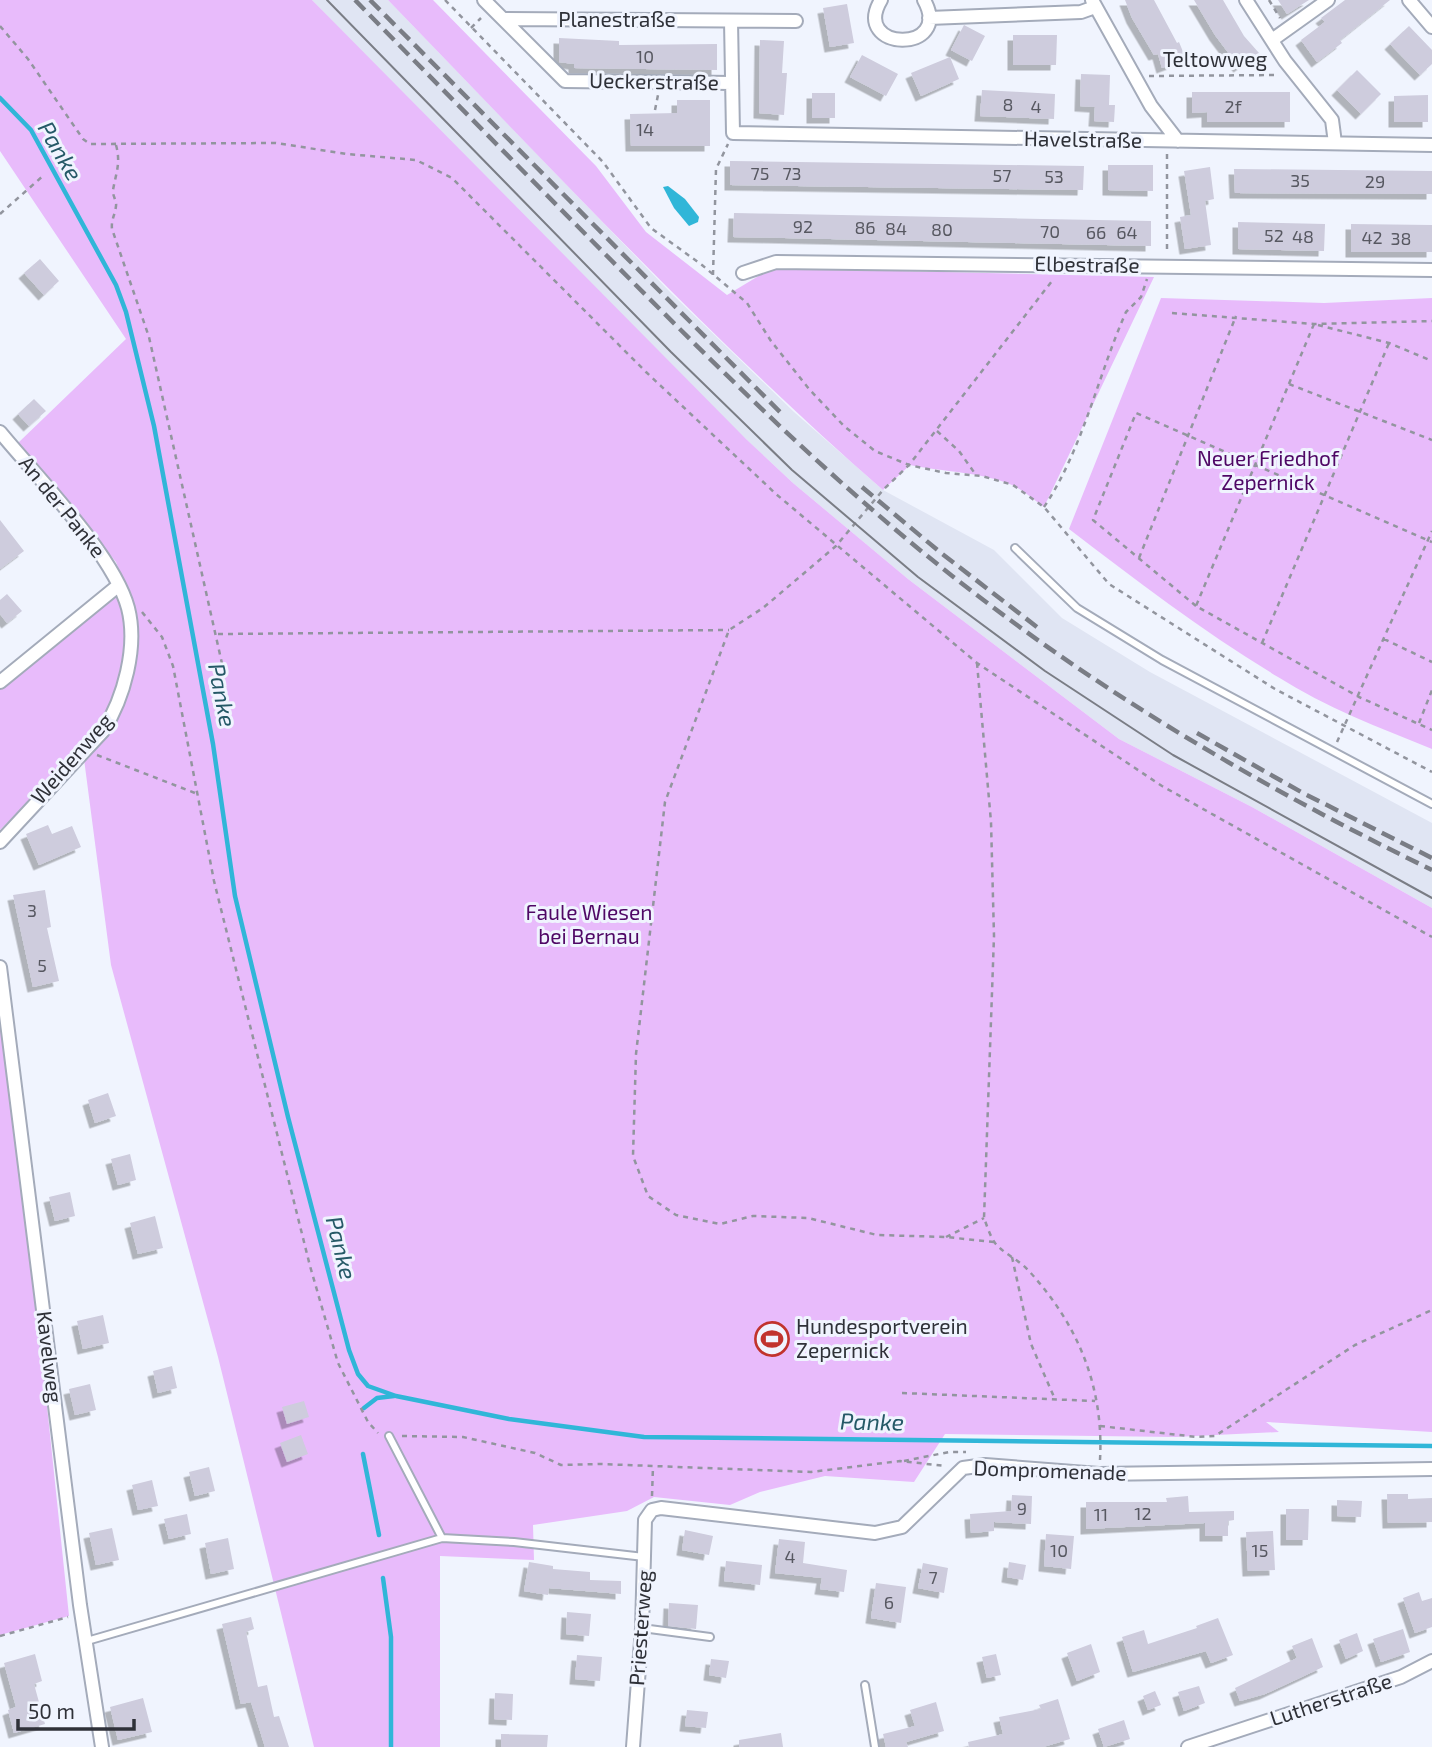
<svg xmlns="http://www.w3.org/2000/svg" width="1432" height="1747" viewBox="0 0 1432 1747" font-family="'Exo 2',sans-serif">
  <defs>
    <filter id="shadow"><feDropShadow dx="-5.5" dy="5.5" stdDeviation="0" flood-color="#0004"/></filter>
  </defs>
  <rect width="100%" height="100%" fill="#f0f4fe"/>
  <path fill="#e0e5f3" d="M312,0H388L671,293L794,412L883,490L994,550L1062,618L1150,672L1432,823V908L1252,807L1119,739L908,579L793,483L670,368L538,236Z"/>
  <path fill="#e8bbfb" d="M0,0H312L746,439L793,483L908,579L1119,739L1252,807L1432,908V1432L1266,1422L1279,1432L1175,1437L945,1434L914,1482L825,1476L760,1492L730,1505L654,1497L627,1511L533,1525L534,1560L440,1556V1747H314L218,1357L111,965L84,759L67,761L0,830V688L102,606L127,591L116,562L18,443L126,339L0,151Z
    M388,0H433L596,166L646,232L727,295L772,268L1154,277L1044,507C1034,500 1023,490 1012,485C983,472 942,472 910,465L883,490C708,337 550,167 388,0Z
    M1161,298L1324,303L1432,298V749C1380,728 1325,707 1278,677C1205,633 1137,581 1069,529Z
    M0,1004L28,1225L69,1616L0,1635Z"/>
  <path fill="#30b6d8" d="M668,186L685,199L699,217L698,222L689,226L674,208L663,187Z"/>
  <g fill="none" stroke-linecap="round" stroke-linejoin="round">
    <path stroke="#30b6d8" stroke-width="4.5" d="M0,98L31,130L116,285L126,312L154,426L213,744L235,896L288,1117L349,1350L358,1374L368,1386L396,1396L509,1419L644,1437L1432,1446
      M364,1408L377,1398L394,1396
      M363,1454L379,1535
      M383,1578L391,1637V1747"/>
  </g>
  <path fill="#ceccdd" filter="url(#shadow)" d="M1125,0H1154L1177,43L1179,42L1186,59L1162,68L1158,54L1154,55L1132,18Z
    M1194,0H1223L1244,36L1259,53L1239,67L1215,35Z
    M1278,0H1309L1287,14Z
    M1345,0H1390L1340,40L1342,43L1317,62L1301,40L1325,22L1321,18Z
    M847,4L854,43L830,47L823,8Z
    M964,25L985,36L972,61L951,50Z
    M1409,26L1432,50V64L1420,75L1390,44Z
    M1013,35H1057L1056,65H1013Z
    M559,38L619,41V45L717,44V70L574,68V64L559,62Z
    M760,40L784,41L782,73H787L784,115L759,113Z
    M862,55L898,74L886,96L850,77Z
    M950,57L959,79L921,96L911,73Z
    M1357,70L1381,94L1361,114L1337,90Z
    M1081,74L1110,75L1109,105H1115L1114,122L1094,121L1095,107L1080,106Z
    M982,90L1055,94L1054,119L980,116Z
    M1192,92H1290V122H1207V112L1192,113Z
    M812,93H835V118H812Z
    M1428,95V122H1394V96Z
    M677,100H710V146H631L630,114L677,113Z
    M730,161L1084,166L1083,190L730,185Z
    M1108,165H1153V191L1108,190Z
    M1210,167L1214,199L1205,201L1211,245L1185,249L1180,217L1191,215L1184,171Z
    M1234,169L1432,171V194L1235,193Z
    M734,213L1151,221V246L733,237Z
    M1238,222L1325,224L1324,251L1238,249Z
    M1351,224L1432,225V252H1351Z
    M40,259L59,281L44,295L24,273Z
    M34,399L46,411L29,426L18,414Z
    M0,520L24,551L0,569Z
    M7,594L22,611L7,623L0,614V600Z
    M48,825L52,834L72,826L81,847L39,865L26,834Z
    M45,890L51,927L47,928L59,981L33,987L13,895Z
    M108,1093L116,1116L95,1123L88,1100Z
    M130,1154L136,1180L118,1185L111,1159Z
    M70,1192L75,1216L55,1221L49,1197Z
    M155,1216L163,1248L138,1254L130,1223Z
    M103,1315L109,1343L83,1349L77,1321Z
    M172,1366L177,1388L158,1393L153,1371Z
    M90,1384L96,1410L75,1415L69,1389Z
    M304,1401L309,1417L287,1424L282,1407Z
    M301,1435L308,1454L287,1462L280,1443Z
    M209,1467L215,1491L195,1496L189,1472Z
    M152,1480L158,1506L138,1510L132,1485Z
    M1387,1494H1408V1499L1432,1498V1522L1388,1523Z
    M1012,1495L1032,1496L1031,1524L994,1522V1531L971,1533L970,1514L1011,1511Z
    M1188,1496L1189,1512L1234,1511V1520L1228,1521V1536H1205V1523L1086,1529V1502H1167L1166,1498Z
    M1337,1500L1362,1501L1361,1517L1337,1516Z
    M1286,1509H1309L1308,1540H1286Z
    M187,1514L191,1534L169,1539L164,1519Z
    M112,1528L119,1560L96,1565L89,1533Z
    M685,1530L713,1536L709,1555L682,1550Z
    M1273,1531L1275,1570L1248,1571L1246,1532Z
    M1046,1534L1074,1536L1071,1569L1044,1566Z
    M228,1538L234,1569L211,1574L205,1543Z
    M779,1539L805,1542L803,1563L847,1570L844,1592L820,1589L822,1578L775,1573Z
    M726,1561L762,1565L760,1585L724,1581Z
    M529,1562L553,1566V1569L590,1572V1580L621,1581V1594L549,1588L548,1595L524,1591Z
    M1009,1562L1026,1565L1023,1580L1007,1577Z
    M923,1563L948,1568L944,1593L918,1588Z
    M876,1583L906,1587L901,1623L871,1618Z
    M1419,1592L1422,1601L1432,1598V1627L1415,1633L1403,1598Z
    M669,1603L698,1605L696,1629L668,1626Z
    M567,1612L591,1614L589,1636L566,1634Z
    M251,1617L254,1629L246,1632L258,1687L267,1685L274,1717L279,1716L289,1747H265L251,1702L241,1704L222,1624Z
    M1218,1618L1233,1655L1211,1663L1206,1651L1133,1672L1122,1637L1144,1630L1148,1644L1197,1628L1196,1626Z
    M1403,1629L1410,1652L1381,1662L1373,1639Z
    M1357,1633L1363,1651L1346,1659L1339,1640Z
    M1312,1638L1323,1667L1265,1694L1240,1701L1235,1688L1297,1658L1292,1646Z
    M1091,1644L1100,1672L1077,1681L1067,1653Z
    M35,1654L42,1681L34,1684L45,1724L14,1733L8,1710L16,1707L4,1663Z
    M996,1654L1001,1675L987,1678L982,1657Z
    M577,1655L602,1657L600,1681L575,1679Z
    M711,1659L729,1661L726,1678L709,1675Z
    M1199,1686L1205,1703L1184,1711L1178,1692Z
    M1155,1691L1161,1705L1148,1710L1143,1696Z
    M495,1693L513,1694L512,1720L494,1719Z
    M143,1698L152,1732L118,1740L110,1707Z
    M1058,1699L1070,1739L1043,1747H969L968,1742L1003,1734L999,1717L1041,1709L1039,1705Z
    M936,1702L944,1731L906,1742L908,1747H886L883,1734L915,1726L910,1710Z
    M687,1710L708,1712L706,1728L685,1726Z
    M1124,1720L1130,1739L1104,1747L1098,1729Z
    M781,1733L783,1747H739V1740Z
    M501,1734L548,1735L547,1747H501Z"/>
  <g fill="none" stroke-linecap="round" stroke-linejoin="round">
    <g stroke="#a4abba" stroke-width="10">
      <path id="service" d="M1015,548L1077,608L1162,660L1432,804
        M389,1436L442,1538
        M642,1628L710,1637
        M87,1641L442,1538L514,1542L644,1557
        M865,1685L875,1747"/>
    </g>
    <g stroke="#a4abba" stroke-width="16">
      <path id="minor" d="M484,0L565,81L732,83
        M881,0C850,52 954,54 924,0
        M1092,0L1151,106L1178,141
        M1246,0L1285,61L1332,120L1335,143
        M1409,0L1432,27
        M929,18L1081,12L1095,7
        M504,19L796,21
        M731,21L733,133L1432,145
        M1272,40L1328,0
        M743,273L776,262L1432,270
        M0,432C37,477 114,555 128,608C138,647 124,698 103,731L0,842
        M0,682L119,585
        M0,967L80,1605L102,1747
        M633,1747L642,1628L645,1520L652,1510L661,1508L875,1533L902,1527L963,1468L985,1465L1099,1474L1432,1469
        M1188,1747L1401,1677L1432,1661"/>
    </g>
    <path stroke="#92959e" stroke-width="2.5" stroke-dasharray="5 5" stroke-linecap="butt" d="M445,0L603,162L651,228L702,265L747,303L771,341L809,389L844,426L875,451L909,465L946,473L982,476L1013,485L1044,507L1109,584L1275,689L1432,772
      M1269,0L1280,18
      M0,26L28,59L83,139L90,144L276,143L347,154L416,160L452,178L646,372L776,494L977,663L1162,786L1432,937
      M471,28L481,18
      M1149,76L1279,75
      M655,110L658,95
      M116,145C121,163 116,173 113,190C112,195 117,201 116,206C115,215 111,220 112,229L149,337L225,677
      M1167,154V252
      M0,214L44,175
      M713,275L716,169L728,144
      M1172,313L1314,324L1432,321
      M1314,324L1196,606L1359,697L1432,730
      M1318,325L1389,343L1432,361
      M1289,384L1432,440
      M937,431L959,451L976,475
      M1044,507C1083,449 1098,375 1126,312L1141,297L1147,279
      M1139,558L1236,316
      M1196,606L1093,520L1136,413L1432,542
      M142,612L162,637L173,666L214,881L310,1266L338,1363L368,1422L378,1433
      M218,634L729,630
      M1384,639L1432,662
      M1262,643L1389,343
      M977,663L991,822L994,936L984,1218C987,1226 990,1236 995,1243C1004,1254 1019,1260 1028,1270C1078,1324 1104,1387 1100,1460
      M1419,723L1432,690
      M1337,742L1432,531
      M97,755L195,793
      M946,1237L984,1218
      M994,1242L946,1237L877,1235L808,1218L753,1216L720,1224L676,1215L648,1196L633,1156L636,1054L665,802L729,630L763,608L836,546L883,490L909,465L1052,281
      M1012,1257L1031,1344L1054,1397
      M902,1393L1095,1401
      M1100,1426L1197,1437L1215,1436L1355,1345L1432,1310
      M402,1436L463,1437L535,1453L561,1465L600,1464L811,1472L900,1461L946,1466
      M904,1461L949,1452H966
      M652,1496L653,1466
      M0,1636L68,1617"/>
    <use href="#service" stroke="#fff" stroke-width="6"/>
    <use href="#minor" stroke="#fff" stroke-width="12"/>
    <path stroke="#7a7d85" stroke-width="2" d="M327,0L671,352L792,470L918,577L1045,671L1173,755L1432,898"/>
    <path stroke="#7a7d85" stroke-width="4.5" stroke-dasharray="14 7" stroke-linecap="butt" d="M355,0C438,85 522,170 606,255C729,379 853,503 994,608C1131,711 1278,795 1432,870
      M370,0L782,414
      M862,487L941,553L1037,627
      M1197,733L1303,793L1432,858"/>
  </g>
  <defs>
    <g id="stadium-ring" transform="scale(1.75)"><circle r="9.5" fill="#f0f4fe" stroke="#c1332d" stroke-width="1.5"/><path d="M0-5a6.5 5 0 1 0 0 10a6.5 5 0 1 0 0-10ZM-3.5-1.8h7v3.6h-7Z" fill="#c1332d"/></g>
  </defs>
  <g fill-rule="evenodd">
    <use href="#stadium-ring" x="772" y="1339"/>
  </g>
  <g text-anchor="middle" stroke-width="6" stroke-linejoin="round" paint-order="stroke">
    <g font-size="18" fill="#575861">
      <text x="645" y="63">10</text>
      <text x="1008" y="111">8</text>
      <text x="1036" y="113">4</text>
      <text x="1233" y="113">2f</text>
      <text x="645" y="136">14</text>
      <text x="760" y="180">75</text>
      <text x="792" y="180">73</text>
      <text x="1002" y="182">57</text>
      <text x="1054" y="183">53</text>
      <text x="1300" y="187">35</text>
      <text x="1375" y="188">29</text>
      <text x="803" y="233">92</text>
      <text x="865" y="234">86</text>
      <text x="896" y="235">84</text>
      <text x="942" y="236">80</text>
      <text x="1050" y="238">70</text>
      <text x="1096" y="239">66</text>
      <text x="1127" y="239">64</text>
      <text x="1274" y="242">52</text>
      <text x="1303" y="243">48</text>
      <text x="1372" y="244">42</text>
      <text x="1401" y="245">38</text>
      <text x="32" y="917">3</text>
      <text x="42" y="972">5</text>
      <text x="1022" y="1515">9</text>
      <text x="1143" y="1520">12</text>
      <text x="1101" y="1521">11</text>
      <text x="1059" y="1557">10</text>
      <text x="1260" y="1557">15</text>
      <text x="790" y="1563">4</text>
      <text x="933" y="1584">7</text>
      <text x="889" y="1609">6</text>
    </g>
    <g font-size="21" fill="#2f3138" stroke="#f0f4fe">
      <text x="617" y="27">Planestraße</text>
      <text x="1215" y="67">Teltowweg</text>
      <text transform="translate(654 82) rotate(1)" y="7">Ueckerstraße</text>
      <text transform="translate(1083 140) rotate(1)" y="7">Havelstraße</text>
      <text transform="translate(1087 265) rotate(1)" y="7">Elbestraße</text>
      <text transform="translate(62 507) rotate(51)" y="7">An der Panke</text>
      <text transform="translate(72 759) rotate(-49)" y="7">Weidenweg</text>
      <text transform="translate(49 1357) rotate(83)" y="7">Kavelweg</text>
      <text transform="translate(1050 1471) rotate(2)" y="7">Dompromenade</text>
      <text transform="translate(641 1628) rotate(-86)" y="7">Priesterweg</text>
      <text transform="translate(1331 1700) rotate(-18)" y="7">Lutherstraße</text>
    </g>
    <g font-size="21" fill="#4f0765" stroke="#f0f4fe">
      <text x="1268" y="466">Neuer Friedhof<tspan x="1268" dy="24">Zepernick</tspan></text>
      <text x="589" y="920">Faule Wiesen<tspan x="589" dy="24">bei Bernau</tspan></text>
    </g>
    <g font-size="21" fill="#2f3138" stroke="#f0f4fe" text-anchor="start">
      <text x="796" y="1334">Hundesportverein<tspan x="796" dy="24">Zepernick</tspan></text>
    </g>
    <g font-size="23" font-style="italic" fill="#255967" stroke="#f0f4fe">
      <text transform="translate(60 151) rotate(60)" y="8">Panke</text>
      <text transform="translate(222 695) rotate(79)" y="8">Panke</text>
      <text transform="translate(341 1248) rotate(76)" y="8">Panke</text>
      <text transform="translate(872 1422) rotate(1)" y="8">Panke</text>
    </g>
  </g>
  <path d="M18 1719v10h116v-10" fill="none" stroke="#2f3138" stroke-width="3.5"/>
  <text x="28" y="1719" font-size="21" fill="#2f3138" stroke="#f0f4fe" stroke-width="5" paint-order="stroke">50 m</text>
</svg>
